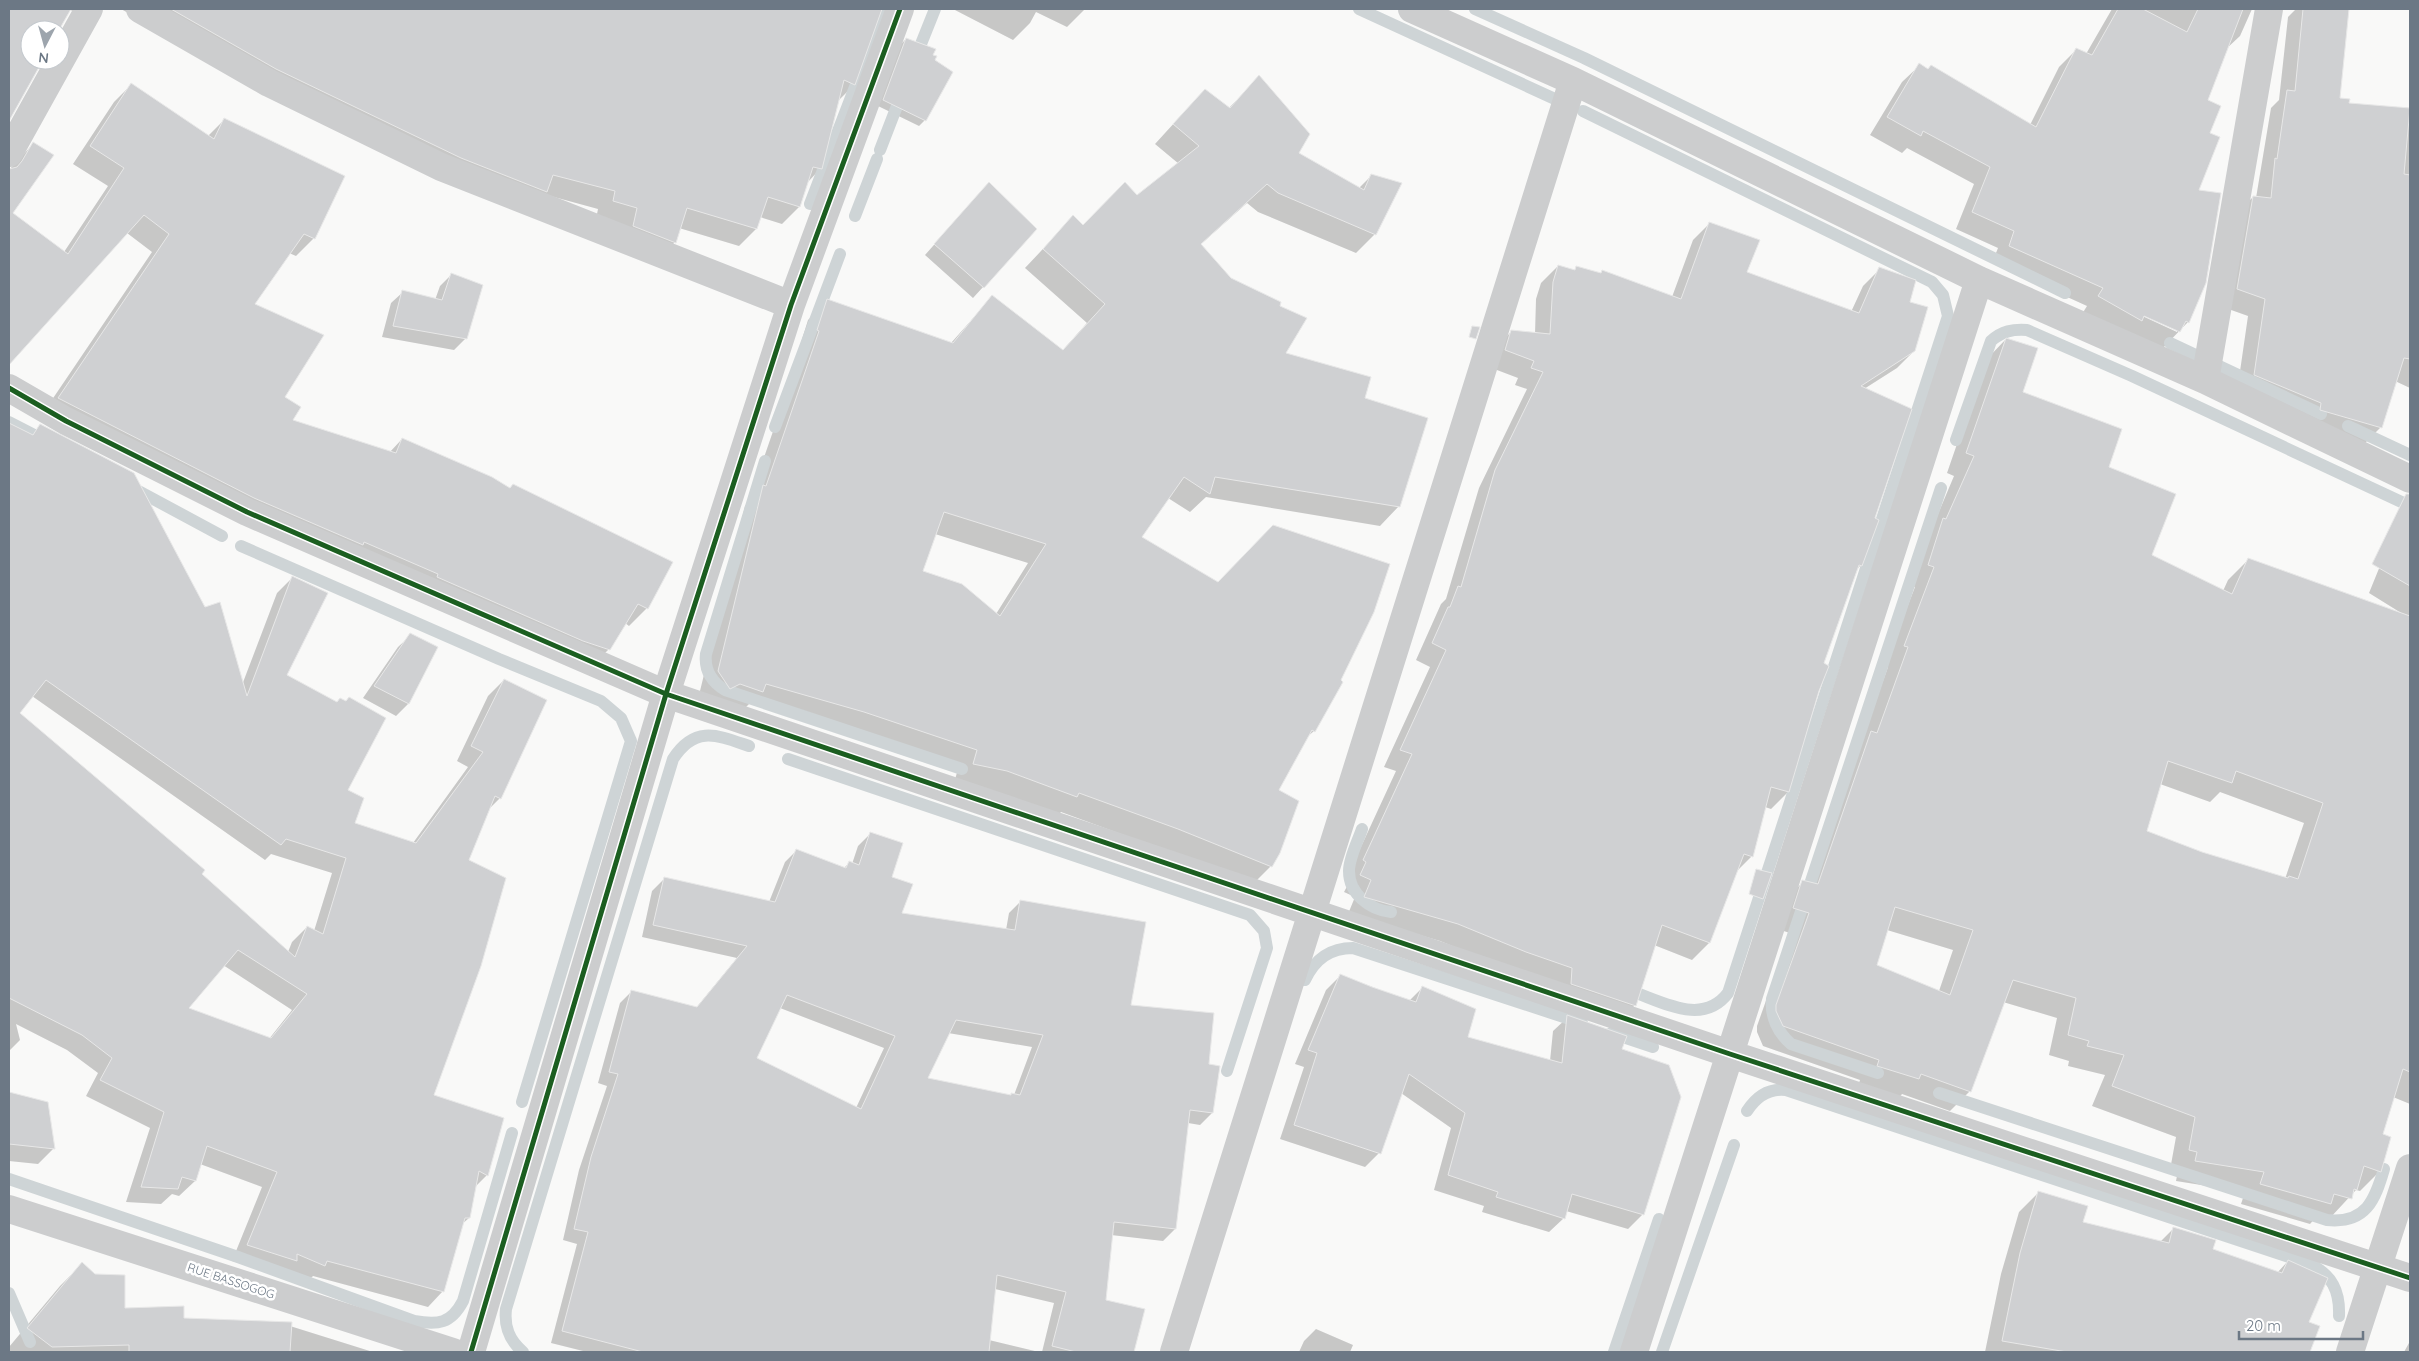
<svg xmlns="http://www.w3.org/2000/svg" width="2419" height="1361" viewBox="0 0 2419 1361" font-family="Quicksand,sans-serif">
  <rect width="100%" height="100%" fill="#f9f9f8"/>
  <path fill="#0003" fill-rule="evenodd" d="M9,9H83L79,13L70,10L58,30H30V60H40L25,73L9,95Z
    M121,9H881L854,85L838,101L821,168L807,183L799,207L782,224L760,217L756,229L739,246L679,228L675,242L657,260L596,219L598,209L543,194L259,86Z
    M953,9H1085L1067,27L1036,12L1030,23L1013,40Z
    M2112,9H2252L2240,36L2225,50L2206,101L2209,134L2198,191L2205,282L2188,322L2162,349L2082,314L2087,306L1992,263L1998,248L1956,229L1974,184L1907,148L1902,153L1870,135L1902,82L1920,65L2030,125L2059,67L2076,50L2086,54ZM2139,312L2177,329V332L2138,314Z
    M2296,9H2348L2339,100L2348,104L2410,108V388L2395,381L2381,427L2364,444L2237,392L2248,316L2220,306L2236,214L2253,197L2256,198L2271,108L2279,100L2288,17Z
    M906,39L932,55L925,120L919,126L878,106L900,45Z
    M1259,77L1298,154L1358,189L1372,175L1375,234L1356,253L1258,212L1247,203L1200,245L1230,279L1279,307L1284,354L1364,399L1399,506L1380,526L1206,497L1190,512L1168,498L1140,537L1314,731L1306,738L1277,790L1271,866L1252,885L1159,848L1061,812L1057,816L954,783L958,769L844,731L750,703L743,710L710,708L700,691L745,506L749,501L801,350L799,349L808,320L827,301L951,343L992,297L1062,351L1087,323L1025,268L1073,217L1083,226L1137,197L1179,164L1155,144L1186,110L1229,108ZM935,534L1028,563L996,614L921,572Z
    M131,85L208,136L224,120L314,238L296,256L289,253L253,305L291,421L389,453L402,439L647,608L629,626L625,623L609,649L591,667L41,416L152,252L127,233L9,362V170L33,144L11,213L64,252L108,186L73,164L114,102Z
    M979,194L1036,229L973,298L925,255Z
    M1710,223L1745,273L1851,312L1863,286L1880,269L1909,303L1914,351L1897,368L1864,389L1873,519L1861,565L1855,571L1822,664L1818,691L1788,792L1771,809L1765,807L1752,856L1735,873L1709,943L1692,960L1654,945L1635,1005L1618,1022L1509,969L1440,941L1348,914L1355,897L1344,892L1351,879L1347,877L1396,771L1384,767L1430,667L1416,660L1441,604L1446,599L1479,488L1527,389L1515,385L1518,378L1489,367L1495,348L1512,331L1535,334L1536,299L1541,283L1558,266L1574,271L1577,268L1672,297L1693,240Z
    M451,275L466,338L454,350L382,337L391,303L403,292L435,300L440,286Z
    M2006,339L2021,393L2108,468L2150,555L2223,591L2228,580L2248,560L2406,616L2369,593L2391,539L2410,519V1104L2393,1097L2381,1135L2380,1171L2360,1191L2356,1190L2330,1218L2318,1215L2310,1224L2241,1204L2245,1192L2176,1181L2178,1171L2170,1170L2176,1137L2092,1106L2105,1075L2068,1066L2069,1061L2049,1055L2057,1018L2003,1002L1970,1091L1950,1111L1902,1094L1898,1099L1858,1086L1860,1080L1763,1046L1757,1032V1026L1790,933L1774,928L1783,902L1803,882H1806L1852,752L1861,742L1888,667L1884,666L1915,587L1908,585L1923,539L1930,533L1954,476L1947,473L1986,360ZM2160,784L2210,802L2220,792L2304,823L2285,879L2202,853L2145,832ZM1887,930L1953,950L1939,991L1875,966Z
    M41,426L242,685L277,593L292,578L286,675L346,790L353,824L413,843L468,767L457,761L488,696L504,680L500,798L488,810L467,861L432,1096L487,1175L475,1187L469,1218L461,1225L443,1291L428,1307L313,1276L309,1280L285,1271L280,1276L232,1261L262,1187L200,1164L195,1181L179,1196L172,1194L161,1204L126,1202L150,1128L86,1096L98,1073L67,1050L16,1024L20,1040L9,1051V436L17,428L31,436ZM32,696L265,860L271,854L332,873L314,931L307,927L292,942L288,952L19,713ZM223,965L292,1010L269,1039L187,1009Z
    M411,635L437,648L408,704L396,716L363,698L398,647Z
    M870,834L891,878L900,914L1006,930L1009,913L1021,901L1129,1006L1207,1065L1212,1113L1200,1125L1188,1123L1175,1229L1163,1241L1111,1235L1105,1301L1144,1310L1133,1352H1042L1054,1303L995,1289L989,1340L1039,1352H587L551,1343L577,1244L563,1240L579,1170L607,1086L598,1083L620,1003L632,991L696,1008L737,958L642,937L652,891L664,879L769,902L785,862L797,850L843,869L849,863L852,864L858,846ZM780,1008L884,1048L856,1108L755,1059ZM948,1033L1032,1047L1014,1095L1010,1096L927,1079Z
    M1341,975L1409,1001L1422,988L1466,1038L1550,1061L1553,1031L1568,1017L1621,1050L1643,1214L1628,1229L1566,1211L1564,1218L1549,1232L1482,1212L1484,1206L1434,1190L1451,1128L1401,1093L1379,1153L1365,1167L1280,1139L1304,1067L1295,1064L1326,990Z
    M9,1094L47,1103L53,1149L38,1164L9,1161Z
    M2038,1193L2082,1223L2160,1242L2173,1229L2212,1250L2277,1273L2288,1261L2307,1323L2319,1327L2309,1352H1985L2001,1274L2019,1212Z
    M82,1264L124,1309L183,1319L290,1326L373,1352H9V1347L60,1286Z
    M1316,1329L1353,1345L1350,1352H1299L1304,1341Z
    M2410,1342V1352H2404L2409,1343Z"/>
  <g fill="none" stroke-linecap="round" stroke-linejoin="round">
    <path stroke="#ced4d6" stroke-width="12" d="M1359,9L1568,105
      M1475,9L1584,58L2065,293
      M915,59L935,9
      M1583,111L1932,282L1943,295L1948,316L1728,993C1702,1027 1662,1001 1628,990
      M880,150L897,106
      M810,204L885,9
      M855,216L877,159
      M2170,343L2321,414
      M9,422L48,442
      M2348,426L2410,455
      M775,427L840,254
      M1956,440L1991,341C2002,331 2013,329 2027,330L2132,376L2410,506
      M765,461L706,654C704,671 712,682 725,690L962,769
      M131,487L222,536
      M241,546L499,659L601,701L621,718L631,741L522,1102
      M788,759L1250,915L1264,931L1267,948L1227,1071
      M1362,829C1358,841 1349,858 1349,871C1349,894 1370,910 1391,912
      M1305,980C1315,959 1330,948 1353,948L1582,1023
      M1611,1033L1653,1047
      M1878,1073L1791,1044C1778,1033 1770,1016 1772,999L1941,488
      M1939,1093L2327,1220C2366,1224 2375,1200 2384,1169
      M1747,1111C1756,1097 1769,1088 1786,1090L2310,1264C2332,1275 2340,1291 2339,1316
      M9,1179L238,1257L414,1321C438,1325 451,1324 463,1301L512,1133
      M9,1293L30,1342
      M523,1352C509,1340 504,1327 506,1309L673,759C695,725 717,735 749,746
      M1614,1352L1659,1219
      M1662,1352L1734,1145"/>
  </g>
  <path fill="#cfd0d2" stroke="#e8e8e8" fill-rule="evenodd" d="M9,9H71L59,30H30V60H43L9,121Z
    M171,9H882L855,85L844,80L822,169L813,167L800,207L768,197L757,229L687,208L676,243L633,226L637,208L613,201L615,191L553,175L547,192L461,158L276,69Z
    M2118,9H2143L2187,32L2198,9H2243L2208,100L2221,106L2210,133L2220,137L2199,190L2221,193L2206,283L2189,323L2186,321L2180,332L2144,316L2142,321L2098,296L2103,288L2009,246L2014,231L1972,212L1990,167L1923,131L1921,136L1887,117L1919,63L1928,69L1931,65L2036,127L2076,48L2092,55Z
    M2303,9H2349L2340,98L2350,99L2349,103L2410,108L2404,174L2410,175V359L2404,358L2382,428L2320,410L2321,403L2254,375L2265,299L2237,289L2253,196L2271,198L2275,158L2277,159L2287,90L2295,91Z
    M906,38L936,49L933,55L937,56L935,60L953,72L926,121L883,100Z
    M1259,75L1310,134L1299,153L1364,190L1371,174L1402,183L1376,235L1278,193L1267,184L1201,244L1231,278L1281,302L1280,306L1307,318L1286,353L1371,377L1365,398L1428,418L1400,507L1215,477L1210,494L1184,477L1142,537L1218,582L1273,525L1390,564L1374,612L1341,680L1343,682L1315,732L1312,730L1279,790L1299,801L1280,853L1272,867L1178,829L1079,793L1077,797L1007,771L973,764L977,750L864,712L766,684L763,692L740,684L730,689L718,671L763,485L766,486L819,331L817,330L827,299L953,343L992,295L1063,350L1105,304L1043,249L1073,215L1083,225L1125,182L1137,195L1199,146L1173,124L1205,89L1230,108ZM944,512L1046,544L1000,616L962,584L923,571Z
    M131,83L214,139L224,118L345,176L315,239L304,234L255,304L324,335L285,397L301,407L293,420L396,453L402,438L492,477L510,488L513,484L673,562L648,609L638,604L610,650L583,641L437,577L438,574L364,542L363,545L254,498L58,398L169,234L144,215L9,365V169L17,167L22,161L33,142L54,155L13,213L68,254L124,168L90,146Z
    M989,182L1037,229L984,288L934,244Z
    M1709,222L1760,240L1747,272L1859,313L1879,267L1916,280L1910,302L1928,307L1915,351L1861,386L1912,409L1875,518L1879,520L1862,566L1859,565L1824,663L1829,666L1819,691L1789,792L1771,787L1753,857L1744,854L1710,943L1662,925L1636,1006L1571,984L1572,968L1526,952L1458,924L1364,897L1371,880L1360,875L1366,862L1363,860L1412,754L1400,750L1446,650L1432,643L1448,607H1450L1458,586L1461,587L1495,470L1543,372L1531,368L1534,361L1505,350L1511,330L1550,334L1553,282L1558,265L1575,270L1576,266L1601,273L1602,270L1681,299Z
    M451,273L483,285L467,339L393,326L402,290L442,300Z
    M1472,326L1480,327L1476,339L1469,337Z
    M2006,338L2038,348L2023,392L2122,429L2109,467L2176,494L2152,555L2232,594L2248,558L2410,616V1072L2403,1069L2383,1134L2391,1137L2381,1172L2364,1166L2357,1190L2354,1189L2352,1199L2334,1194L2331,1204L2260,1184L2264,1172L2195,1161L2197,1152L2189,1150L2195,1117L2112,1086L2124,1055L2087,1046L2089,1041L2068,1035L2076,998L2013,980L1971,1092L1921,1074L1919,1079L1877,1066L1879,1060L1783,1026L1776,1011V1005L1809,913L1793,908L1802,880L1818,884L1871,731L1877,733L1908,647L1904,646L1934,567L1928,565L1943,518L1946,519L1974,456L1966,453ZM2168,761L2232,783L2236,771L2323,803L2298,879L2289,876L2288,878L2202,852L2147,831ZM1895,907L1973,930L1950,995L1877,965Z
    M9,423L33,435L40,424L134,473L205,607L220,602L247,696L292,576L328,593L287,675L337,702L340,698L346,701L349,697L386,718L348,790L364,798L355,823L416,843L483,752L471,746L504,679L547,700L501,799L495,796L469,860L506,878L481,966L434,1095L504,1118L488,1176L479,1171L470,1218H465L444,1292L327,1261L325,1266L297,1254V1261L247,1245L277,1172L207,1146L196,1181L182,1177L178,1189L141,1187L164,1112L100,1080L112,1058L82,1035L9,998ZM46,680L281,845L286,839L346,858L323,934L307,926L295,957L202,874L205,870L20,713ZM238,950L307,994L271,1038L189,1008Z
    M2406,494H2410V586L2372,564Z
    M410,633L438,647L409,704L374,686Z
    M870,832L903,843L892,877L913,884L902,913L1015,930L1020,900L1146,922L1131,1005L1214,1013L1209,1064L1220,1066L1213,1113L1190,1110L1176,1229L1114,1222L1106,1300L1145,1309L1134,1352H1076L1052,1346L1066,1292L997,1275L989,1352H643L562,1331L588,1232L574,1229L591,1157L618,1074L609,1072L631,990L697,1007L747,946L653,925L664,877L775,902L796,849L846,868L849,861L859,865ZM787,995L895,1036L861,1109L757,1058ZM956,1020L1043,1035L1020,1095L1011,1093V1095L928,1078Z
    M1756,869L1772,873L1763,899L1749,894Z
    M1340,974L1372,987L1416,1002L1422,986L1476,1009L1468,1037L1562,1063L1567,1015L1627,1036L1622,1049L1669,1065L1681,1097L1644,1215L1572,1194L1565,1219L1496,1197L1498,1192L1448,1175L1465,1113L1409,1074L1381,1154L1294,1125L1317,1053L1308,1050Z
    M9,1092L48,1102L55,1149L9,1144Z
    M2038,1191L2088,1206L2083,1222L2169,1243L2173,1227L2216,1240L2213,1249L2282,1273L2288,1260L2328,1278L2309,1322L2320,1326L2310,1352H2067L2002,1341L2020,1253Z
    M82,1262L95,1274L125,1275V1308L184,1306V1318L292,1322L290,1352H129V1345L52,1347L27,1328Z"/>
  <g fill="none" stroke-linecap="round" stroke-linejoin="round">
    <path stroke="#cccdce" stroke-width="28" d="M140,9L269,83L441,167L791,305
      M1412,9L1573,81L1979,280L2205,380L2410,479
      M9,153L89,9
      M2205,380L2269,9
      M9,388L66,421L247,512L666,694L1730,1054L2410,1278
      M9,1209L453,1352
      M471,1352L666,694L791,305L900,9
      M1174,1352L1573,81
      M1634,1352L1979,280
      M2350,1352L2410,1168"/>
    <g stroke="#fff" stroke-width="8">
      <path id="cycleway" d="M9,388L66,421L247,512L666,694L1730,1054L2410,1278
        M471,1352L666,694L791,305L900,9"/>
    </g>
    <use href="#cycleway" stroke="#1b5e20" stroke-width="5"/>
  </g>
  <g text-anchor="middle" stroke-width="5" stroke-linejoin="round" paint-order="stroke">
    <g font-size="12" fill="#6c7885" stroke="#fff">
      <text transform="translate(231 1281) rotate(18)" y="4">RUE BASSOGOG</text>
    </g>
  </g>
  <rect width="2419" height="1361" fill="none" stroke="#6c7885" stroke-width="20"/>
  <g transform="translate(45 45) rotate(186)"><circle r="24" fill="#ffffff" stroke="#c4c9ce"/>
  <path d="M0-4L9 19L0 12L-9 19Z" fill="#9da5ad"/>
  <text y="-8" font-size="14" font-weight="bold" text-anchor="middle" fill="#6c7885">N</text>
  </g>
  <path d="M2239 1331v8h124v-8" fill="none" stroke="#6c7885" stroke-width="2.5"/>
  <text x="2246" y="1331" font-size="15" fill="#6c7885" stroke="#ffffff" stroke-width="4" paint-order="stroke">20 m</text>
</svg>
